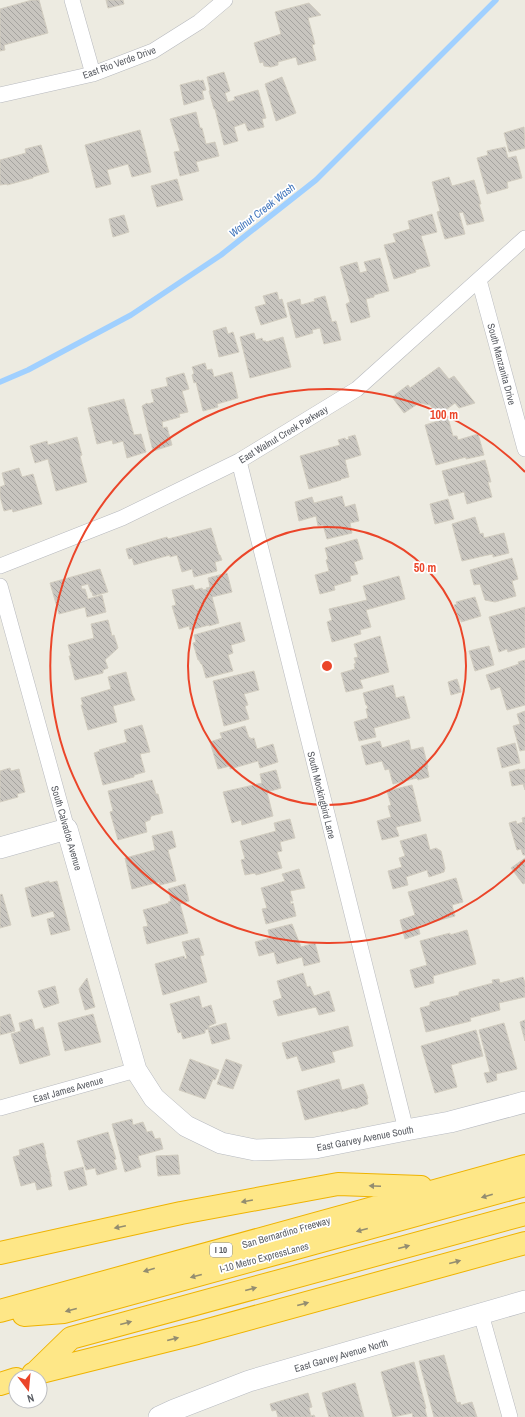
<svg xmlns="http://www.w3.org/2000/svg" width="525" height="1417" viewBox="0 0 525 1417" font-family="'Archivo Narrow',sans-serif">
  <defs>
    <pattern id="building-back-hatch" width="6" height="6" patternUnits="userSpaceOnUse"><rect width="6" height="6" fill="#c8c5bf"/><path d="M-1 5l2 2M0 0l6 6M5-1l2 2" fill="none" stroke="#a5a39f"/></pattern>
  </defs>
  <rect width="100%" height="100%" fill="#edebe1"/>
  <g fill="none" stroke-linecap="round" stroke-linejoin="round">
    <path stroke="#a0d0ff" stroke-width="5.5" d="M0,382L28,370L131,315L221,255L316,180L496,0"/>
  </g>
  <path fill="url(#building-back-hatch)" stroke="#d2cdc0" d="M32,0H39L48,33L4,45L5,50L0,51V9Z
    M106,0H123L124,4L108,8Z
    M309,3L321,15L308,18L315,44L312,45L316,60L298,65L296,57L278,62V65L271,67L264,66L263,62L260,63L254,43L281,34L275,12Z
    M224,72L230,91L225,93L228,102L235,100L234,97L258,90L266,118L262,119L264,127L248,131L245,123L234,127L238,141L224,145L215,109H214L209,91L210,90L207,77Z
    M282,77L296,113L276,121L265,84Z
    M199,80V81L203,80L206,90L202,91L204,99L184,105L180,85Z
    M196,112L200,128H202L206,144L215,142L219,156L196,162L199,171L180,176L174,152L180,151L170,119Z
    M524,127L525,148L509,152L504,133Z
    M140,130L151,172L132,177L128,164L107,170L111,184L96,188L85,145Z
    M41,145L49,172L33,177V178L7,185V184L0,185V160L26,153L25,149Z
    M505,147L508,158L516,156L522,178L507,182L508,188L487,194L477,158L488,155L487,151Z
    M449,177L452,186L474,180L481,204H479L484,221L467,225L463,212L459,213L465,234L445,239L437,212L440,211L432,182Z
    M177,179L183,200L157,207L151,186Z
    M432,214L437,232L421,236L430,266L415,270L416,272L394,279L384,245L396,242L393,234L410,229L408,221Z
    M124,215L129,232L113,237L109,219Z
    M380,258L389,291L374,295V297L366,299L370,317L351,323L346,304L350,302L340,267L357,262L360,273L367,271L364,262Z
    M277,292L279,300L282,299L287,317L261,325L255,307L266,304L263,296Z
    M325,296L332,322L336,321L341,340L324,344L320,328L312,330L313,333L296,338L287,303L300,299L301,305L315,301L314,299Z
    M226,327L228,334L233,332L239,352L219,357L213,331Z
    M254,333L256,340L262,338L263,341H266V342L283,337L291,367L250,378L240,337Z
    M205,363L207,370L212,369L214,377L232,372L238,398L217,404L218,407L203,411L196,382L194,383L192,375L194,373L192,367Z
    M439,367L449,379L454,376L475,403L459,408L455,403L438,416L430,405L419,403L404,413L392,397L408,385L410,388Z
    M184,373L189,389L182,391L188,412L179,414L180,417L162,422L163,428L167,427L172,445L153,451L142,406L147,403L148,404L154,402L151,390L168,386L166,378Z
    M124,399L134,435L141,434L146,452L127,458L123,441L113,444L112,440L97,444L88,408Z
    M448,418L453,436H457L458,440L478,434L484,455L466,459V457L436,465L425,425Z
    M355,435L361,455L345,460L349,477L341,479V480L309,489L300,456L340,445L338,440L345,438L346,440L349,439L348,437Z
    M77,437L82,455L80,456L87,482L56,491L48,459L35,463L30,446L47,441L48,445Z
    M485,460L491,482H488L492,497L467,504L464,492L449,496L442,471Z
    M19,468L22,477L33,474L42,504L13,512L12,509L4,511L0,496V487L5,485L2,473Z
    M342,496L345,507L355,504L359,521L350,523L352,533L327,539L323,525L318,526L316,516L299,521L295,502L312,497L314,503Z
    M448,499L454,519L435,524L430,504Z
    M475,517L480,534L483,533L484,538L504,533L509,553L493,557V554L483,556L462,561L452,524Z
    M211,528L219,555H220L222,560L215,562L217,571L194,577L192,569L182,572L177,555L170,557V555L134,565L132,558L129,559L126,549L167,537L168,539Z
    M357,539L363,559L354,562L358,574L350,576L351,581L334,586L335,590L320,594L315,575L329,571L326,560L328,559L325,548Z
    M512,558L518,579L512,581L516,596L495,602L485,600L480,584L474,585L470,570Z
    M100,569L108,592L93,596L92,592H91L88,584L81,586L82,589H85L88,599L102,595L106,612L87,617L85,607L59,614L50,583Z
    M227,573L232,592L212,597L219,623L209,626V625L190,630L189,626L179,629L172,606L176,605L172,590L193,585L195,590L202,588L203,590L207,589L206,588L210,587L208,578Z
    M399,576L405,599L366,610L371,627L360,630L361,634L332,642L327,622L332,620L329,609L367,600L363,586Z
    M475,597L481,616L461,622V620H459L454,605L457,604L456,602Z
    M525,607V647L508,652L507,649L499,652L489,617Z
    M108,620L112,636L114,635L118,648L105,660L108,668L103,670V673L75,680L69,656H71L68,645L94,638L91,624Z
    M240,622L245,641L231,645L233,653L228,655L233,671L206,678L202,664H201L199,660H198L193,643L196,642L194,635Z
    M380,636L389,672L360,680L363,688L346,692L341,673L355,669L354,664L356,663L354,658L358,657L354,644Z
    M489,646L494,665L475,671L469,651Z
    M525,660V705L507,710L500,687L491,690L486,675L519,664L518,662Z
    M254,671L259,690L244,694L248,705L245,706L249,719L224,726L213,681Z
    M126,672L132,694L135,700L113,706L117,722L88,730L81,705H83L81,698L111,689L108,677Z
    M457,679L461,692L451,695L448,682Z
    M393,685L396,698L404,696L410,718L374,728L376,737L359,741L354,722L368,718L366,709L368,708L367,705H366L363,693Z
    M525,711V750L520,751L513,726L520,724L517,714Z
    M142,725L150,752L140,754L145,772L134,775V777L103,785L94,753L100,751L99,750L127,742L124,730Z
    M245,726L249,738L250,737V739L254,738L257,749L273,744L278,762L260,768L258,761L230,769V766L218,769L210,742L222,738L220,733Z
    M409,740L411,750L423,747L428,767H427L429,777L418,780L417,778L393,784L389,769L385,770L382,761L366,765L361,746L380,741L382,748Z
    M515,743L520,763L502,768L497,748Z
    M10,768L11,771L19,769L25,792L17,794L18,797L0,802V771Z
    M519,769L520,770L525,769V790L523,784L512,786L509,772Z
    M276,770L281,788L267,792L273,816L242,825L241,820L232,823L223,792L262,783L260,774Z
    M152,780L156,794H158L163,813L151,816L150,820L145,822L147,832L118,840L110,812L113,811L108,791Z
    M412,785L421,821L396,827L399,836L382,840L377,821L391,817L388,806L391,805L387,791Z
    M525,817V855H523L521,849L517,850L509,823L516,821L517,824L523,822L522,818Z
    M290,819L295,838L280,842L282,851L277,852L282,868L256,875L255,873L245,875L241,860L245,859L240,841L276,831L274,823Z
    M172,831L176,847L168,850L176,881L160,885L159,882L132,889L125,858L155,850L152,836Z
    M426,834L430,850L436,848L441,851L445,868L444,872L429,877L427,870L406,877L408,885L393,889L388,871L402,867L399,858L405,856L400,841Z
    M525,858V883L523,884L511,868Z
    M299,869L305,888L290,891L293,901H290L291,904L293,903L296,916L266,924L262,909L267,908L261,888L285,881L282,874Z
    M456,878L463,902L452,905L455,916L418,926L420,934L405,939L400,920L415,915L408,892Z
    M49,881V883L57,881L70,930L51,935L47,919L55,917L53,911L32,917L25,888Z
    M185,884L189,901L180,904L188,933L147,944L143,927L148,926L143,910L169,903L168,902L171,901L168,889Z
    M2,894L11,925L0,928V895Z
    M292,924L301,947L315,943L320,962L304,966L302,957L277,964L274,952L259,956L255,942L270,938L268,930Z
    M467,930L476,964L433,976L434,983L415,988L410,970L427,965L420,941L450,933V935Z
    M199,938L204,955L200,956L207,982L163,995L155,964L184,956L185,959L187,958L182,942Z
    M303,973L307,987L310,986L314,996L329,991L335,1011L319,1015L316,1007L278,1016L273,1001L282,998L277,981Z
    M523,977L525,983V997L499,1003L500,1010L470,1018L471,1021L426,1032L420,1008L428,1006L430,1005V1002L459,995V992L493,983L492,980L499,979L500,983Z
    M87,978L95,1007L85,1010L79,989Z
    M55,986L59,1003L44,1008L38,991Z
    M199,996L202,1008L211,1005L216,1023L209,1026V1028L226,1023L230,1039L212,1044L208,1029L205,1030V1033L183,1039L181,1032L178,1033L170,1004Z
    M10,1014L15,1031L0,1035V1017Z
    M93,1014L101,1042L65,1051L58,1023Z
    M32,1019L35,1030L43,1027L50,1055L20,1064L11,1034L21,1031L19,1023Z
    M525,1020V1041L520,1022Z
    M504,1023L517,1069L496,1074L497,1080L487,1083L484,1073L490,1072L479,1030Z
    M348,1026L353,1046L332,1052L335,1062L302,1071L297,1056L287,1059L282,1043Z
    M476,1030L483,1056L451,1065L457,1087L435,1093L421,1046Z
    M190,1059L219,1070L215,1080L213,1079L205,1099L179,1090Z
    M226,1059L242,1065L233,1089L217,1084Z
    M339,1079L342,1090L363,1084L368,1098L367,1099L368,1104L355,1109L354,1108L341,1112V1111L305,1120L297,1091Z
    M132,1119L133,1125L143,1122L147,1132L152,1131L155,1139L160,1138L163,1149L138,1156L141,1167L125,1172L112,1124Z
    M108,1132L116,1159L114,1160L117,1169L97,1175L95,1168L86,1170L77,1141Z
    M43,1143L46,1154H45L51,1177H50L52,1186L37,1190L35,1182L21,1186L13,1157L20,1155L19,1150Z
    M178,1155L180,1174L158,1176L156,1156Z
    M83,1167L87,1185L69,1190L64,1172Z
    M444,1355L457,1403L460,1402L461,1405L472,1402L477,1417H434L419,1361Z
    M414,1362L426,1408L425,1409L427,1417H413L412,1413L393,1417L381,1372Z
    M355,1383L364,1417H329L322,1393Z
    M308,1393L312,1407L309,1408L311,1416L314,1415L315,1417H278L276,1410L272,1411L270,1404Z"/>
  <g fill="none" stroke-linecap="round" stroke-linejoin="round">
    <g stroke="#b7b9be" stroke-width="16">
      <path id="street" d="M72,0L93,74
        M0,95L93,74L153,51L199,22L225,0
        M479,280L525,449
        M239,461L406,1130
        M0,566L122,518L239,461L357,389L525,238
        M0,586L67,829
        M0,1108L136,1070
        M481,1314L510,1417"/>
    </g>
    <g stroke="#b7bac0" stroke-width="22">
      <path id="secondary" d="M0,848L67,829L136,1070L154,1098L186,1126L221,1143L255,1150L315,1148L406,1130L450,1122L525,1102
        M159,1417L174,1410L249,1381L525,1301"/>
    </g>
    <g stroke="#efb300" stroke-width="24">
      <path id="highway" d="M0,1253L181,1213L338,1184L421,1187
        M0,1311L525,1166
        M24,1315L64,1312L525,1185
        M33,1374L197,1333L525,1243
        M34,1374L71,1338L525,1214
        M0,1384L16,1379"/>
    </g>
    <use href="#street" stroke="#fff" stroke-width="15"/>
    <use href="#secondary" stroke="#fff" stroke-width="21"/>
    <use href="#highway" stroke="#fee787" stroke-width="22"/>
  </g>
  <defs><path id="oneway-solid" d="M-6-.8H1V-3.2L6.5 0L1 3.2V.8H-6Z"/></defs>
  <g fill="#938d70">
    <use href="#oneway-solid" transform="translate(375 1186) rotate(-178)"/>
    <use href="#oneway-solid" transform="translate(487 1196) rotate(164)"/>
    <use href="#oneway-solid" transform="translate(247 1201) rotate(170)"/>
    <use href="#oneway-solid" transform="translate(120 1227) rotate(168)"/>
    <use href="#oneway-solid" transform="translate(362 1230) rotate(165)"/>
    <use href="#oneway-solid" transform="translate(404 1247) rotate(-15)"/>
    <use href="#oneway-solid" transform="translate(455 1262) rotate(-15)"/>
    <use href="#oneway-solid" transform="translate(149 1270) rotate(164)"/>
    <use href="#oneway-solid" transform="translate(196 1276) rotate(165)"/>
    <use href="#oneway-solid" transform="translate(251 1289) rotate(-15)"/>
    <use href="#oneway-solid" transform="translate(303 1304) rotate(-15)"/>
    <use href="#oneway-solid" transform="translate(71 1310) rotate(165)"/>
    <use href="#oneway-solid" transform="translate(126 1323) rotate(-15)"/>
    <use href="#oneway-solid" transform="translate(173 1339) rotate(-14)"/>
  </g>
  <g fill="none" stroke="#eb4529" stroke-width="2">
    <circle cx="327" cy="666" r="139"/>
    <path d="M525 860A277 277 0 1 1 525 472"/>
  </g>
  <g text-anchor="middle" stroke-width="3.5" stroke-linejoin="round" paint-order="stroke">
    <rect fill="#fff" stroke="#8c8e92" stroke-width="1" x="210" y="1243" width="22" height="14" rx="3"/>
    <g font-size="9" font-weight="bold" fill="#5a5d63">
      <text x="221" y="1253">I 10</text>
    </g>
    <g font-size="10" fill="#5a5d63" stroke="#fff">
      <text transform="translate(119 62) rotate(-20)" y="4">East Rio Verde Drive</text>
      <text transform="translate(502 364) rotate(75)" y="4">South Manzanita Drive</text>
      <text transform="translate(283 434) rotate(-31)" y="4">East Walnut Creek Parkway</text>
      <text transform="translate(322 795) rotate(76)" y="4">South Mockingbird Lane</text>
      <text transform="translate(67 828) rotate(74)" y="4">South Calvados Avenue</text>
      <text transform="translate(68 1089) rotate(-16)" y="4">East James Avenue</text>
      <text transform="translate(365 1138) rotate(-11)" y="4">East Garvey Avenue South</text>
      <text transform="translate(286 1232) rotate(-16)" y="4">San Bernardino Freeway</text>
      <text transform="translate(264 1257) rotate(-15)" y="4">I-10 Metro ExpressLanes</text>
      <text transform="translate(341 1355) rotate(-16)" y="4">East Garvey Avenue North</text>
    </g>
    <g font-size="11" font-style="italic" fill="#3f74bb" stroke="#fff">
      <text transform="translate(262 210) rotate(-38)" y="4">Walnut Creek Wash</text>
    </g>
  </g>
  <circle cx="327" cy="666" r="6" fill="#eb4529" stroke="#fff" stroke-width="2"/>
  <g font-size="12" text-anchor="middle" font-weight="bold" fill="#eb4529" stroke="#fff" stroke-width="3.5" stroke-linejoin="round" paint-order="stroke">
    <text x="444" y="419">100 m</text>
    <text x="425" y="572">50 m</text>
  </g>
  <g transform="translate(28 1389) rotate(164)"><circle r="19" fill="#ffffff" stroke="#bdbec1"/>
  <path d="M0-3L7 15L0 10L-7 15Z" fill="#eb4529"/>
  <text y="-6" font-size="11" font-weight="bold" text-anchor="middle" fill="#5a5d63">N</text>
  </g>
</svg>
